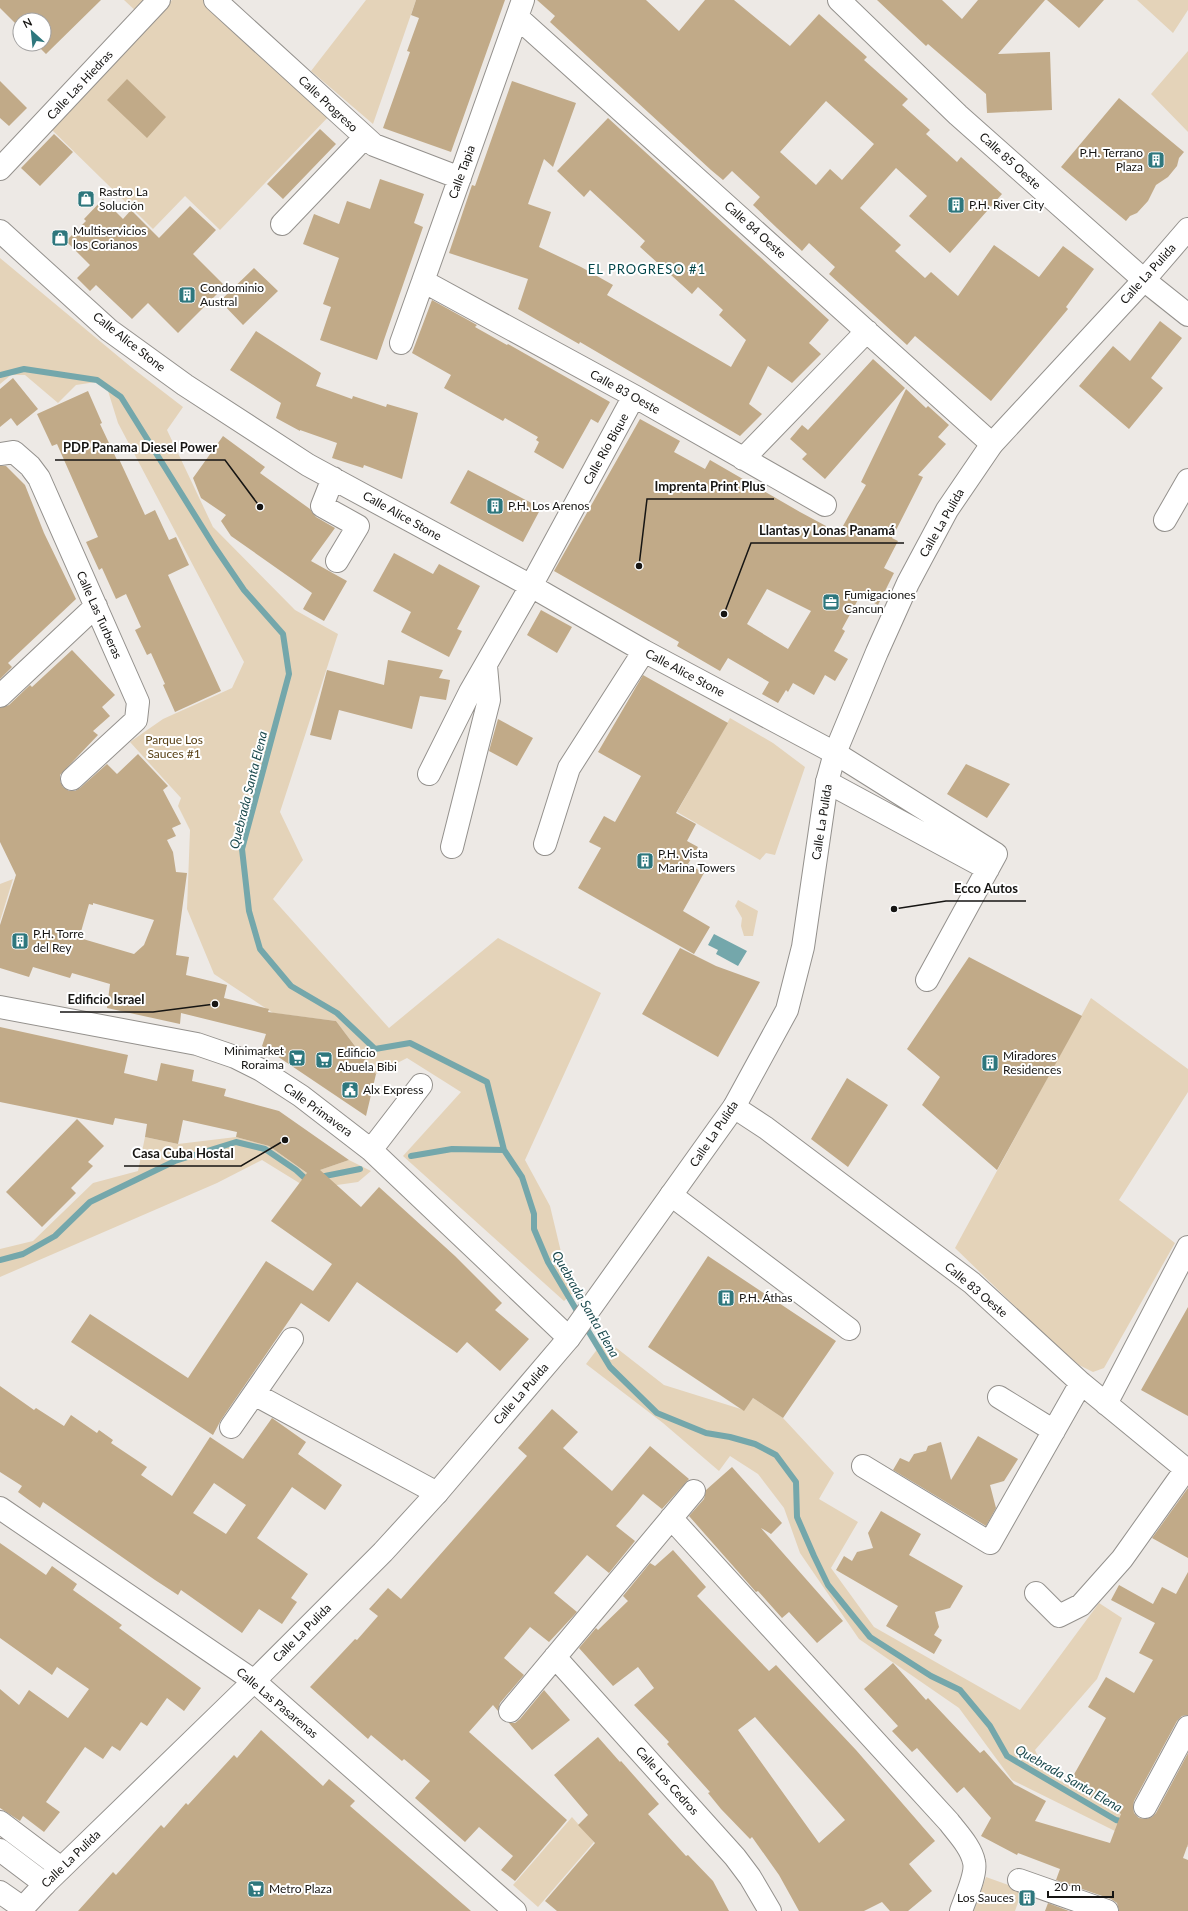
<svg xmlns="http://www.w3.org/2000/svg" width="1188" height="1911" viewBox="0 0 1188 1911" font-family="Lato,sans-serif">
  <rect width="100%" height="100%" fill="#ede9e5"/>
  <path fill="#e4d3b9" d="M124,0H150L138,13Z
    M172,0H207L331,114L220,230L185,196L153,229L51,129Z
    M366,0H416L373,124L311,71Z
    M1137,0H1188V10L1173,33Z
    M1188,51V132L1151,94Z
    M0,258L131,367L183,407L167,430L213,527L295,610L338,634L280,812L303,860L273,899L389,1028L498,938L601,993L525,1160L550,1206L561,1252L575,1291L564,1301L403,1156L461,1092L407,1058L376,1074L336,1021L273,1013L214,974L187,909L190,830L178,806L181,798L130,742L163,719L232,688L244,662L118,423L108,391L96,382L76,385L58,403L25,375H11L0,384Z
    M730,718L773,743L805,767L775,855L766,853L760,860L677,812Z
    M13,879L0,921V884Z
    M738,900L758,911L753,936H744L741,926L742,918L735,906Z
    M1091,998L1188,1069V1092L1119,1200L1175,1243L1104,1368L1093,1372L1079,1365L1057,1347L955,1248Z
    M145,1137L178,1144L236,1137L269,1146L308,1174L349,1160L371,1171L358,1182L309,1189L262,1160L217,1183L0,1277V1249L33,1241L93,1183L138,1171Z
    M605,1339L664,1385L744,1410L753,1398L783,1418L834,1473L819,1499L858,1522L831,1568L874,1627L1020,1710L1099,1603L1122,1618L1097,1679L1035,1750L1046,1773L1125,1817L1188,1824V1847L1149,1843L1115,1831L1012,1780L959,1708L859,1639L800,1553L784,1508L758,1474L730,1456L719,1471L663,1423L586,1364Z
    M572,1817L594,1842L538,1907L513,1885Z
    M986,1877L1014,1887L1021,1894L1015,1911H974Z"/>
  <path fill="#74a7ab" d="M714,934L747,951L738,966L716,954L718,950L708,945Z"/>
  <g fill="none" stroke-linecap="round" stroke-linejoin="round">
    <path stroke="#74a7ab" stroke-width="6" d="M0,375L24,369L97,380L121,397L214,546L244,590L283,634L289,674L242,849L249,911L260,949L291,986L337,1013L375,1049L410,1043L487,1082L504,1150L522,1177L534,1214V1229L548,1262L580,1316
      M411,1156L452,1149L504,1150
      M320,1177L360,1169
      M0,1260L23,1254L55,1236L90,1202L175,1161L236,1142L265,1149L296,1170L307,1180H309
      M584,1324L610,1367L657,1413L706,1433L730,1437L755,1444L776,1455L796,1482L797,1517L814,1556L828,1585L870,1637L931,1676L960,1690L990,1726L1007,1756L1116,1820L1125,1822"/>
  </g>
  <path fill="#c1aa88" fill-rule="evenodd" d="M0,0H101L46,54L36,44H44V20H20V28L0,8Z
    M416,0H505L451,152L383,128L410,52L407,51L419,18L411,15Z
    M537,0H646L679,31L705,0H734L790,46L819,14L867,57L864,60L908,99L902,105L930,130L926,134L957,162L961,157L1002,194L950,253L909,216L927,196L896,168L860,208L901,245L895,251L925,278L931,272L958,296L994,245L1039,277L1063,246L1094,269L1066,307L1068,309L991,401L915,336L907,345L829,274L835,267L809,243L802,251L777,228L753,205L760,197L732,171L723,180L711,170L550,22L555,16ZM826,101L874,144L842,180L830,169L816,185L780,152Z
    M877,0H942L962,19L978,0H1045L998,54L1050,52L1052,110L987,113L986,94L928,44L926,46Z
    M1047,0H1104L1079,28Z
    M127,79L166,117L147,138L107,100Z
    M0,81L27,108L9,126L0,118Z
    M512,81L576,103L553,167L544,159L528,204L551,212L539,247L581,267L613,285L607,295L731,367L746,340L719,315L723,310L698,287L692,294L640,247L645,241L590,190L584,197L557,171L608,118L829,320L809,343L821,354L792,383L768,366L749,404L762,414L740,436L580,342L579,344L518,309L528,279L449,253L472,185L475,186Z
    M1119,98L1184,152L1179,158L1177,166L1168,177L1156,185L1148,201L1137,213L1130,216L1126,221L1061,167Z
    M320,129L336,144L283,199L267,184Z
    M54,134L73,152L40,186L21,168Z
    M380,179L424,194L414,223L423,227L377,360L320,340L331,307L323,304L339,258L303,244L314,214L339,224L347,201L370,209Z
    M103,199L123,219L131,210L159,238L190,206L216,230L193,254L225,286L178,333L148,303L132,319L96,285L90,291L77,278L90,265L66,241L86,221L84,219Z
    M254,268L278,291L243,325L220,301Z
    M432,300L477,325L475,327L507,345L508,344L610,402L598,423L591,419L563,469L534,452L539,442L536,440L538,437L505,418L503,421L444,388L451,375L412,353Z
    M1160,321L1182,338L1151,378L1163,388L1129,429L1079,386L1113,346L1130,361Z
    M256,331L321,373L316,386L352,399L353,396L386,407L387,404L418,413L402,479L364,465L363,468L332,458L337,443L300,430V431L276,418L281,403L230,370Z
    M873,359L905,388L825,479L802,459L807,454L790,439L802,425L808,430Z
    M13,378L38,409L17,426L11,418L0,427V389Z
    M906,389L926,408L928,406L949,425L938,437L946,444L918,475L923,477L892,538L898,541L884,568L894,573L878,605L860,596L842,629L845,631L834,651L848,659L835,681L825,675L814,695L793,683L788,692L786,690L778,703L762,694L769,682L728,658L720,671L677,646L679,642L554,571L640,419L680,441L674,452L705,469L710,460L800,512L839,533L866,485L861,482ZM767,589L811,611L788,649L747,624Z
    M88,391L102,423L100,424L117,460L119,459L145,515L155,510L169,540L176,537L189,565L168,575L221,691L175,712L163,685L165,684L151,653L147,655L135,630L141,627L126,594L116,599L102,568L99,570L86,542L98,537L57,444L52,446L37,414Z
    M223,436L265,467L260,473L310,509L316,517L335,528L311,561L347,581L324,621L303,609L312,593L231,536L221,521L226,515L201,498L193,478Z
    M0,466H6L25,485L44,533L76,599L8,663L12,667L0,679Z
    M468,470L541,508L523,542L450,503Z
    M394,553L433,574L439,564L480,586L457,629L462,631L449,657L401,632L411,612L373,591Z
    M541,610L572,627L557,653L527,635Z
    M72,650L115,695L102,707L110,716L93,731L98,735L60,775V781L63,787L69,791H75L80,788L107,764L117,774L138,754L168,786L163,790L181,824L172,828L176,836L167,840L173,852L176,872L187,873L176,955L189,957L186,975L227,985L224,998L269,1009L268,1012L336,1021L376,1074L366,1116L262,1046L266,1034L181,1013L180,1024L107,1008L110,984L72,973L70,978L33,967L29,977L0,968V925L16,875L0,842V708L9,705L30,685L32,687ZM93,903L154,920L144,945L134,954L83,939L84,937L80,935L89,904L93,905Z
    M388,660L443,670L439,678L450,680L446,700L420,696L412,729L339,710L331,740L310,735L327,670L384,685Z
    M643,675L728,723L676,813L696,824L687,841L698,847L688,864L704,873L683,911L710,927L694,954L578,888L601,848L589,842L604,816L615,822L641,776L598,752Z
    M498,719L533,738L517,766L489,751Z
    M966,764L1010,784L987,818L947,794Z
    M680,948L716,966L760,982L718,1057L642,1014Z
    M969,957L1082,1016L997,1170L922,1105L940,1077L907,1049Z
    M0,1027L128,1055L124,1073L157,1081L161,1063L194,1070L192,1081L226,1089L224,1096L279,1111L349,1160L320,1170L361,1207L379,1187L455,1256L502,1303L495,1310L529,1339L500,1371L467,1342L457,1353L357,1282L329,1322L301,1303L221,1420L213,1435L71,1342L90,1314L188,1378L266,1261L313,1291L332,1264L271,1221L307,1173L269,1146L236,1137L237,1132L183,1120L178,1144L145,1137L147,1124L115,1118L113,1125L0,1102Z
    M847,1078L888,1105L848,1167L811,1139Z
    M77,1119L104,1146L88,1162L93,1166L71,1188L76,1193L42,1227L6,1192Z
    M708,1256L836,1341L783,1418L753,1398L744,1411L648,1347Z
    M1188,1307V1416L1141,1390Z
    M0,1386L34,1410L36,1408L64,1426L71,1415L97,1433L99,1430L113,1440L111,1443L147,1467L141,1475L172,1496L210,1437L243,1459L272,1418L306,1442L298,1454L342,1485L325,1510L292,1487L257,1538L308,1574L291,1598L297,1602L282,1624L259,1609L242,1633L181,1590L178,1595L155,1580L43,1502L40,1508L18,1492L22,1486L0,1472ZM214,1483L246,1505L226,1534L193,1513Z
    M552,1409L578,1432L563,1448L612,1491L650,1446L689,1479L662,1509L643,1494L630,1510L616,1526L635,1541L609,1573L587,1555L554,1593L577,1612L549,1642L530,1627L504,1658L524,1675L500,1703L498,1711L493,1705L469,1732L567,1820L515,1881L501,1870L513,1856L479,1827L465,1842L415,1798L430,1781L404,1759L402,1761L371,1735L368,1739L310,1687L355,1639L357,1640L378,1616L369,1609L388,1588L401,1599L527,1456L518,1448Z
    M978,1436L1018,1459L1004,1481L990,1485L996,1508L986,1526L893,1470L900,1458L909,1462L914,1454L926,1451L928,1446L941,1442L951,1480Z
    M732,1467L782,1523L771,1534L761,1528L843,1621L817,1643L789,1612L782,1618L758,1591L756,1592L689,1516L704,1499L706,1490Z
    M1188,1488V1558L1152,1538Z
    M881,1511L921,1534L909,1555L963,1586L950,1608L935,1612L939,1627L934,1635L942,1640L934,1654L886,1626L898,1606L836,1570L844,1556L852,1561L857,1552L873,1548L868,1533Z
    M0,1543L46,1575L52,1566L77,1584L73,1590L122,1625L119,1628L201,1688L184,1711L167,1698L147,1726L141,1722L120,1751L112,1746L103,1759L85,1747L46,1802L60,1812L44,1832L23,1816L20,1821L0,1808V1689L19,1705L29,1690L68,1718L89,1689L57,1667L52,1675L0,1638Z
    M673,1550L706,1587L697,1596L769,1671L776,1665L856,1750L935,1841L909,1864L932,1891L908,1911H890L882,1902L864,1911H799L779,1875L752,1837L750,1839L721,1809L708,1793L710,1792L667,1744L669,1742L634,1705L654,1688L638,1667L613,1686L579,1648L596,1628L598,1630L628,1601L623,1596L650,1563L655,1566ZM755,1717L845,1820L819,1843L738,1730Z
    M1188,1572V1715L1182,1716L1177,1721L1134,1801L1133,1807L1134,1813L1139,1818L1146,1819L1152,1817L1156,1813L1188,1753V1844L1183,1858L1188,1860V1911H1119L1117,1903L1111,1899L1056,1880L1060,1869L1018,1853L1017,1855L981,1836L991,1818L964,1787L957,1793L917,1748L912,1752L892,1731L898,1726L864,1689L893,1663L926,1700L928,1698L980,1753L984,1750L1014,1784L1046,1801L1035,1821L1110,1843L1121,1814L1068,1785L1106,1718L1088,1707L1106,1677L1134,1693L1153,1660L1139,1653L1155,1623L1111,1600L1119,1585L1153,1604L1162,1587L1176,1594Z
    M544,1690L570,1720L532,1750L509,1723H515L520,1719Z
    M261,1730L323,1786L329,1779L355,1801L350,1806L471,1911H78L113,1872L116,1875L161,1825L164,1828L186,1803L188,1805L234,1755L237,1758Z
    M598,1737L620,1762L621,1761L659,1804L648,1814L686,1856L688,1855L713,1881L729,1911H557L545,1901L595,1843L578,1825L588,1815L554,1775Z
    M1048,1903L1069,1911H1045Z"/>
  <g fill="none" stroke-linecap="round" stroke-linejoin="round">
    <g stroke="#94918d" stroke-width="24">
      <path id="minor" d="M215,0L374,145L460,178
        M839,0L958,115L1144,280L1188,315
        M517,17L992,444
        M0,169L159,0
        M282,224L365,137
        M0,231L109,330L185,385L308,465L531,586L644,651L835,753L996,854L927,980
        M423,281L634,396L825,505
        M401,343L523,0
        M0,454L14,452L30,466L39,478L138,702L136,720L72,779
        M743,459L867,331
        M333,478L322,506L358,526L337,561
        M1165,520L1188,480
        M0,696L96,606
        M429,774L470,692L531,586L634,396
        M827,782L988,869
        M545,844L569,768L644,651
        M452,847L489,700L486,666
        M0,1007L197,1044L235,1057L261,1070L301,1096L371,1150L569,1338
        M734,1107L766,1128L972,1283L1081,1383L1188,1471
        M371,1150L421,1085
        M671,1195L849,1329
        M254,1394L437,1493
        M999,1397L1054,1431
        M1106,1404L1188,1247
        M231,1427L292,1339
        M863,1466L990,1543L1081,1383
        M0,1508L254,1681L515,1911
        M671,1518L949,1822C958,1834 971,1847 974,1862C977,1874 965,1899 961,1911
        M1036,1593L1059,1616L1081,1605L1122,1559L1186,1469
        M555,1657L735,1857L750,1877L770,1911
        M510,1711L694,1491
        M1145,1807L1188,1727
        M0,1822L61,1868
        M0,1850L45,1884
        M1019,1880L1107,1911
        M0,1892L23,1908"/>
    </g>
    <g stroke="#94918d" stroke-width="24">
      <path id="major" d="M20,1911L45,1884L254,1681L383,1552L437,1493L569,1338L734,1107L787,1010L803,947L827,782L835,753L877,652L908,583L947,510L992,444L1144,280L1188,229"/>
    </g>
    <use href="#minor" stroke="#fff" stroke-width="22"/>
    <use href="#major" stroke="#fff" stroke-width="22"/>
  </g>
  <defs>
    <g id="building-square" transform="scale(0.9)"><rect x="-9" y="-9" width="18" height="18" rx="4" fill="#2e777d" stroke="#fff"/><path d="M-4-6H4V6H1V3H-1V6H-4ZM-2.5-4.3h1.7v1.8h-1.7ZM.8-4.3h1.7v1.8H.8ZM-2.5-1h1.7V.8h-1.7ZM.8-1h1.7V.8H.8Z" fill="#fff"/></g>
    <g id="shop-square" transform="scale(0.9)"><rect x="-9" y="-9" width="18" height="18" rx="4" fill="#2e777d" stroke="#fff"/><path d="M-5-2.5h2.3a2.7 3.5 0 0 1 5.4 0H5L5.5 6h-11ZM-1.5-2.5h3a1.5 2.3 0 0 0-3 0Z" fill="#fff"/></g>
    <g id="office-square" transform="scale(0.9)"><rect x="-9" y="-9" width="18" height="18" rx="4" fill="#2e777d" stroke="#fff"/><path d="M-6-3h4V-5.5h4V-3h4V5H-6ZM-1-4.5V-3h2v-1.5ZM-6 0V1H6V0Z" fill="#fff"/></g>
    <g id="supermarket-square" transform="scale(0.9)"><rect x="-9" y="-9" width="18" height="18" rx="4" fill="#2e777d" stroke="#fff"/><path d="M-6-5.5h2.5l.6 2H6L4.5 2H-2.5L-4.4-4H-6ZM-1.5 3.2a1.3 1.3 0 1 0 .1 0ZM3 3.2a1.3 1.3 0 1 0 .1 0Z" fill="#fff"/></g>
    <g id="civic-square" transform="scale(0.9)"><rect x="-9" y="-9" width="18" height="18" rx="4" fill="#2e777d" stroke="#fff"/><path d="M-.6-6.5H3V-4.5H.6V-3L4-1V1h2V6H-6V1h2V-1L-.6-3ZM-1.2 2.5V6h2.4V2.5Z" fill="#fff"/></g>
  </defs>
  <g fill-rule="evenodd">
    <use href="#building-square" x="1156" y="160"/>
    <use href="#shop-square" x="86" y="199"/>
    <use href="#building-square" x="956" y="205"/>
    <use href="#shop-square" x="60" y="238"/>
    <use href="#building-square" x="187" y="295"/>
    <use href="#building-square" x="495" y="506"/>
    <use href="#office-square" x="831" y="602"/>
    <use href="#building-square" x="645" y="861"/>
    <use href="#building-square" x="20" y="941"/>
    <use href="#supermarket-square" x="297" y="1058"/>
    <use href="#supermarket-square" x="324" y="1060"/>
    <use href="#building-square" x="990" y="1063"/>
    <use href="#civic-square" x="350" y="1090"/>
    <use href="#building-square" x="726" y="1298"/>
    <use href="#supermarket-square" x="256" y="1889"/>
    <use href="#building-square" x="1027" y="1898"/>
  </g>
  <g text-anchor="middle" stroke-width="4" stroke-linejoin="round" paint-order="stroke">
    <g font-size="12" fill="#161513" stroke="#fff">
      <text transform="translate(80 85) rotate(-47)" y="4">Calle Las Hiedras</text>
      <text transform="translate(328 104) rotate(43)" y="4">Calle Progreso</text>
      <text transform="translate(1010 161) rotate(42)" y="4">Calle 85 Oeste</text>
      <text transform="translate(462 172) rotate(-70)" y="4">Calle Tapia</text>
      <text transform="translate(755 230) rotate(42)" y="4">Calle 84 Oeste</text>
      <text transform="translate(1148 274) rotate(-48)" y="4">Calle La Pulida</text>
      <text transform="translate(129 342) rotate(38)" y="4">Calle Alice Stone</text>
      <text transform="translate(625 392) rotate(29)" y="4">Calle 83 Oeste</text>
      <text transform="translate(606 449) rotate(-61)" y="4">Calle Río Bique</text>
      <text transform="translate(402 516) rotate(29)" y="4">Calle Alice Stone</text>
      <text transform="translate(942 523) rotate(-60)" y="4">Calle La Pulida</text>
      <text transform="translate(99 615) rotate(66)" y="4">Calle Las Turberas</text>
      <text transform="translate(685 673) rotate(28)" y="4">Calle Alice Stone</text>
      <text transform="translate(822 822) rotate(-81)" y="4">Calle La Pulida</text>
      <text transform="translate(318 1110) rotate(36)" y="4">Calle Primavera</text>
      <text transform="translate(714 1134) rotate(-56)" y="4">Calle La Pulida</text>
      <text transform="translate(976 1290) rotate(40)" y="4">Calle 83 Oeste</text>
      <text transform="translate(521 1394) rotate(-49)" y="4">Calle La Pulida</text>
      <text transform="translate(302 1633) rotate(-45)" y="4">Calle La Pulida</text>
      <text transform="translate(277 1703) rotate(40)" y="4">Calle Las Pasarenas</text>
      <text transform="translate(667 1781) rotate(48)" y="4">Calle Los Cedros</text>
      <text transform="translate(71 1859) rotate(-44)" y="4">Calle La Pulida</text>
    </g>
    <g font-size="12" fill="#161513" stroke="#fff" text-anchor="start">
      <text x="1143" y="157" text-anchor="end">P.H. Terrano<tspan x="1143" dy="14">Plaza</tspan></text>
      <text x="99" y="196">Rastro La<tspan x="99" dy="14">Solución</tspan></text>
      <text x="969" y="209">P.H. River City</text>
      <text x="73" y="235">Multiservicios<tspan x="73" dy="14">los Corianos</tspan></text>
      <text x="200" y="292">Condominio<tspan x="200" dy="14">Austral</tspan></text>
      <text x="508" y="510">P.H. Los Arenos</text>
      <text x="844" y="599">Fumigaciones<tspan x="844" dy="14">Cancun</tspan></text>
      <text x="658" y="858">P.H. Vista<tspan x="658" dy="14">Marina Towers</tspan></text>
      <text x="33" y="938">P.H. Torre<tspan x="33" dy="14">del Rey</tspan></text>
      <text x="284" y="1055" text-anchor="end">Minimarket<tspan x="284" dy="14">Roraima</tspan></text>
      <text x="337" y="1057">Edificio<tspan x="337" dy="14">Abuela Bibi</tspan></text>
      <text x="1003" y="1060">Miradores<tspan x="1003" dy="14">Residences</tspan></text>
      <text x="363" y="1094">Alx Express</text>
      <text x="739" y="1302">P.H. Áthas</text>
      <text x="269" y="1893">Metro Plaza</text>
      <text x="1014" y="1902" text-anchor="end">Los Sauces</text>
    </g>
    <g font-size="12" fill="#563e12" stroke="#fff">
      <text x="174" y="744">Parque Los<tspan x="174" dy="14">Sauces #1</tspan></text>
    </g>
    <g font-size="13" letter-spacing="1" fill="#04474b" stroke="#fff">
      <text x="647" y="274">EL PROGRESO #1</text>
    </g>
    <g font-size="13" font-style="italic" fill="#1c4a4e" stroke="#fff">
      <text transform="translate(248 790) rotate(-76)" y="5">Quebrada Santa Elena</text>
      <text transform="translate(586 1304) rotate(60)" y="5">Quebrada Santa Elena</text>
      <text transform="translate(1069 1778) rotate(30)" y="5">Quebrada Santa Elena</text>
    </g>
  </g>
  <path fill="none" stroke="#161513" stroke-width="1.5" d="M260 507L225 460H55M639 566L647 499H774M724 614L751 543H904M894 909L946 901H1026M215 1004L153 1012H60M285 1140L241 1166H124"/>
  <g fill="#161513" stroke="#fff" stroke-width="1.5">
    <circle cx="260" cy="507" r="4"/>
    <circle cx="639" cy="566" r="4"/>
    <circle cx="724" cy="614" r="4"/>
    <circle cx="894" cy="909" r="4"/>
    <circle cx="215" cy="1004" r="4"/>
    <circle cx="285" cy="1140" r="4"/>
  </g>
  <g font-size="13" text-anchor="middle" font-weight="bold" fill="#161513" stroke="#fff" stroke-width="4" stroke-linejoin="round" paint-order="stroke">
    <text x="140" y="452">PDP Panama Diesel Power</text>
    <text x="710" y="491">Imprenta Print Plus</text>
    <text x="827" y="535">Llantas y Lonas Panamá</text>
    <text x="986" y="893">Ecco Autos</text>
    <text x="106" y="1004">Edificio Israel</text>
    <text x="183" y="1158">Casa Cuba Hostal</text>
  </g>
  <g transform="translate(32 32) rotate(333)"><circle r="19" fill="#ffffff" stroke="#a2a1a1"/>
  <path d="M0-3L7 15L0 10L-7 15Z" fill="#2e777d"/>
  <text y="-6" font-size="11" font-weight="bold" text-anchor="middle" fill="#161513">N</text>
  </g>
  <path d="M1048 1891v6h65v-6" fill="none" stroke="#161513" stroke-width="2"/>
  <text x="1054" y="1891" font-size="12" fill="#161513" stroke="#ffffff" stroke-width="3" paint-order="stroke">20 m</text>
</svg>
